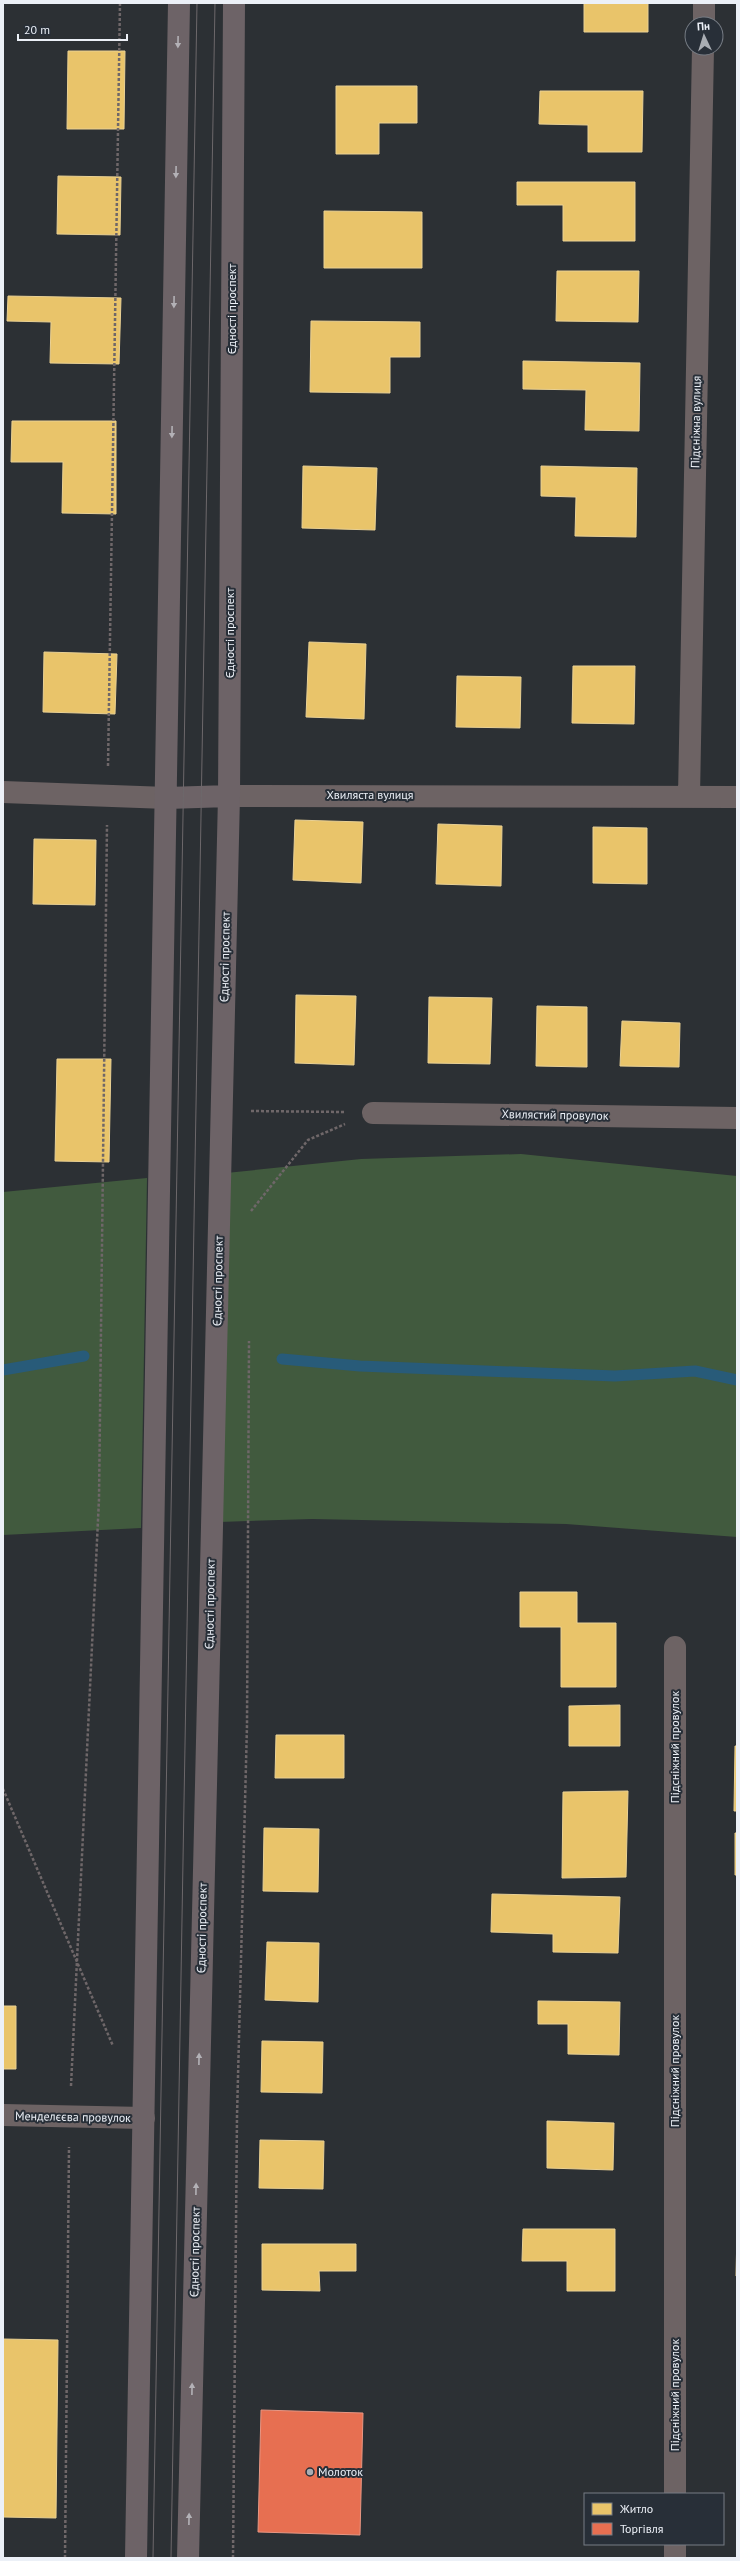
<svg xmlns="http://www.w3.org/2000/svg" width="740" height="2561" viewBox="0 0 740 2561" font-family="'PT Sans',sans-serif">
  <rect width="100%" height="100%" fill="#2c3034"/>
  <path fill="#415a3e" d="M521,1154L737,1176V1537L566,1524L312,1519L219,1522L226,1173L361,1159Z
    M147,1178L141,1528L3,1535V1192Z"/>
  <path fill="#e9c46a" stroke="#ead194" d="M584,3H648V32H584Z
    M68,51H125L124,129H67Z
    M336,86H417V123H379V154H336Z
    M540,91H643L642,152H588V125L539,124Z
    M58,176L121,177L120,235L57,234Z
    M517,182H635V241H563V205H517Z
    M324,211L422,212V268H324Z
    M557,271H639L638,322L556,321Z
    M8,296L121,298L119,364L50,363L51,322L7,321Z
    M311,321L420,322V357H390V393L310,392Z
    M523,361L640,363L639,431L585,430L586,390L523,389Z
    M12,421H116V514L62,513L63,462H11Z
    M303,466L377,468L375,530L302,528Z
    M541,466L637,468L636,537L575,536L576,497L541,496Z
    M309,642L366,644L364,719L306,717Z
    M44,652L117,654L115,714L43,712Z
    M573,666H635L634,724L572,723Z
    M457,676L521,677L520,728L456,727Z
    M295,820L363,822L361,883L293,880Z
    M438,824L502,826L501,886L436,884Z
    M593,827L647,828V884L593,883Z
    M34,839L96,840L95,905L33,904Z
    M296,995L356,996L354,1065L295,1063Z
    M429,997L492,998L490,1064L428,1063Z
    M537,1006L587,1007V1067L536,1066Z
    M622,1021L680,1023L679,1067L620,1066Z
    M57,1059H111L109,1162L55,1161Z
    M520,1592H577V1623H616V1687H561V1627H520Z
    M620,1705V1746H569V1706Z
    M276,1735H344V1778H275Z
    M735,1746H737V1811H734Z
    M628,1791L626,1877L562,1878L563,1792Z
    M264,1828L319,1829L318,1892L263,1891Z
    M735,1833H737V1875H735Z
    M492,1894L620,1897L618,1953L553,1952V1934L491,1932Z
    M267,1942L319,1943L318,2002L265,2000Z
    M538,2001L620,2002L619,2055L568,2054V2024H538Z
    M3,2006H16V2069H3Z
    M262,2041L323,2042L322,2093L261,2092Z
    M547,2121L614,2123L613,2170L547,2168Z
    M260,2140L324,2141L323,2189L259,2188Z
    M523,2229H615V2291H567V2261H522Z
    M737,2231V2276H736Z
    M262,2244H356V2271H319L320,2291L262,2290Z
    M3,2339L58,2340L56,2518L3,2517Z"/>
  <path fill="#e76f51" stroke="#e89683" d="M261,2410L363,2413L360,2535L258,2532Z"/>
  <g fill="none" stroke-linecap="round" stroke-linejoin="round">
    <path stroke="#285b79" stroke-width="11" d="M282,1359L360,1366L615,1376L695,1371L737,1380
      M3,1370L84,1356"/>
    <path stroke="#6f6769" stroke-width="2.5" stroke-dasharray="3 2" stroke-linecap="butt" d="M108,766L120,3
      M251,1111L344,1112
      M251,1211L308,1140L345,1124
      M3,1789L113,2046
      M71,2086L99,1499L107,825
      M65,2558L69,2147
      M233,2558L237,2116L247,1725L249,1341"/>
    <path stroke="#6d6364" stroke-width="22" d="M704,24V3
      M3,792L167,798
      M229,796L737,797
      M689,796L703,48
      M373,1113L737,1118
      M3,2115L144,2118
      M675,2494V1647
      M675,2558V2544"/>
    <path stroke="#6d6367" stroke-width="22" d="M167,798L229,796
      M136,2558L179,3
      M188,2558L229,796L234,3"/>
    <path stroke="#6d686b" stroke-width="1" d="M153,2558L197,3
      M171,2558L215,3"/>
  </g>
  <defs><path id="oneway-solid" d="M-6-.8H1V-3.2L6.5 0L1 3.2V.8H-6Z"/></defs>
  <g fill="#b3b1b6">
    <use href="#oneway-solid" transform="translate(178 42) rotate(91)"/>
    <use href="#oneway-solid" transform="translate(176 172) rotate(91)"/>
    <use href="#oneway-solid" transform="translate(174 302) rotate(91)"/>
    <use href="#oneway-solid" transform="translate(172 432) rotate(91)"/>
    <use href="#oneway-solid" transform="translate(199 2059) rotate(-89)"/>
    <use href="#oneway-solid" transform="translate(196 2189) rotate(-89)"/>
    <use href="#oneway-solid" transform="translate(192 2389) rotate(-89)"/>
    <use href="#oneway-solid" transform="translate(189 2519) rotate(-89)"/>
  </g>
  <circle fill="#a9adb3" stroke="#282f38" stroke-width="1.5" cx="310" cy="2472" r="4"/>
  <g text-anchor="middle" stroke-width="4" stroke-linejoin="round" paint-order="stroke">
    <g font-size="12" fill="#ecf0f7" stroke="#282f38">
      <text transform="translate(232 309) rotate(-90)" y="4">Єдності проспект</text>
      <text transform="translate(696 422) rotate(-89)" y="4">Підсніжна вулиця</text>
      <text transform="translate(230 633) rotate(-90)" y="4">Єдності проспект</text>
      <text x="370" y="799">Хвиляста вулиця</text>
      <text transform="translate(225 957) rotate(-89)" y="4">Єдності проспект</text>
      <text transform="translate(555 1115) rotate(1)" y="4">Хвилястий провулок</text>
      <text transform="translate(218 1281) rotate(-89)" y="4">Єдності проспект</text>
      <text transform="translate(210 1604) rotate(-89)" y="4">Єдності проспект</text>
      <text transform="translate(675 1747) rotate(-90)" y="4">Підсніжний провулок</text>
      <text transform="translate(202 1928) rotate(-89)" y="4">Єдності проспект</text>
      <text transform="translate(675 2071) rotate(-90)" y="4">Підсніжний провулок</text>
      <text transform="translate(73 2117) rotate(1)" y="4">Менделєєва провулок</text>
      <text transform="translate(195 2252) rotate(-89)" y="4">Єдності проспект</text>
      <text transform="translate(675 2395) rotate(-90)" y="4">Підсніжний провулок</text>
    </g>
    <g font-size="12" fill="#ecf0f7" stroke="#282f38" text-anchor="start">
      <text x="318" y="2476">Молоток</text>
    </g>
  </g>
  <rect width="740" height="2561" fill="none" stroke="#ecf0f7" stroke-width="8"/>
  <rect x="584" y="2493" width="140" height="52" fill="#282f38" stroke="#767c84"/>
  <rect x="592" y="2503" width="20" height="12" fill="#e9c46a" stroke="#767c84"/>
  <text x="620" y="2513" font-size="12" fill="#ecf0f7">Житло</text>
  <rect x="592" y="2523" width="20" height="12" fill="#e76f51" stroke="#767c84"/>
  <text x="620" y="2533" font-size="12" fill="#ecf0f7">Торгівля</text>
  <g transform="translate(704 36) rotate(356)"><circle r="19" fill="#282f38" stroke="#767c84"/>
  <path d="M0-3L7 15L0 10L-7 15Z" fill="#a9adb3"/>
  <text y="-6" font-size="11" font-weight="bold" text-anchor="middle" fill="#ecf0f7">Пн</text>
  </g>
  <path d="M18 34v6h109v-6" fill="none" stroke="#ecf0f7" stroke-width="2"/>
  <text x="24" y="34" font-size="12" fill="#ecf0f7" stroke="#282f38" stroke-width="3" paint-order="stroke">20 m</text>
</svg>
